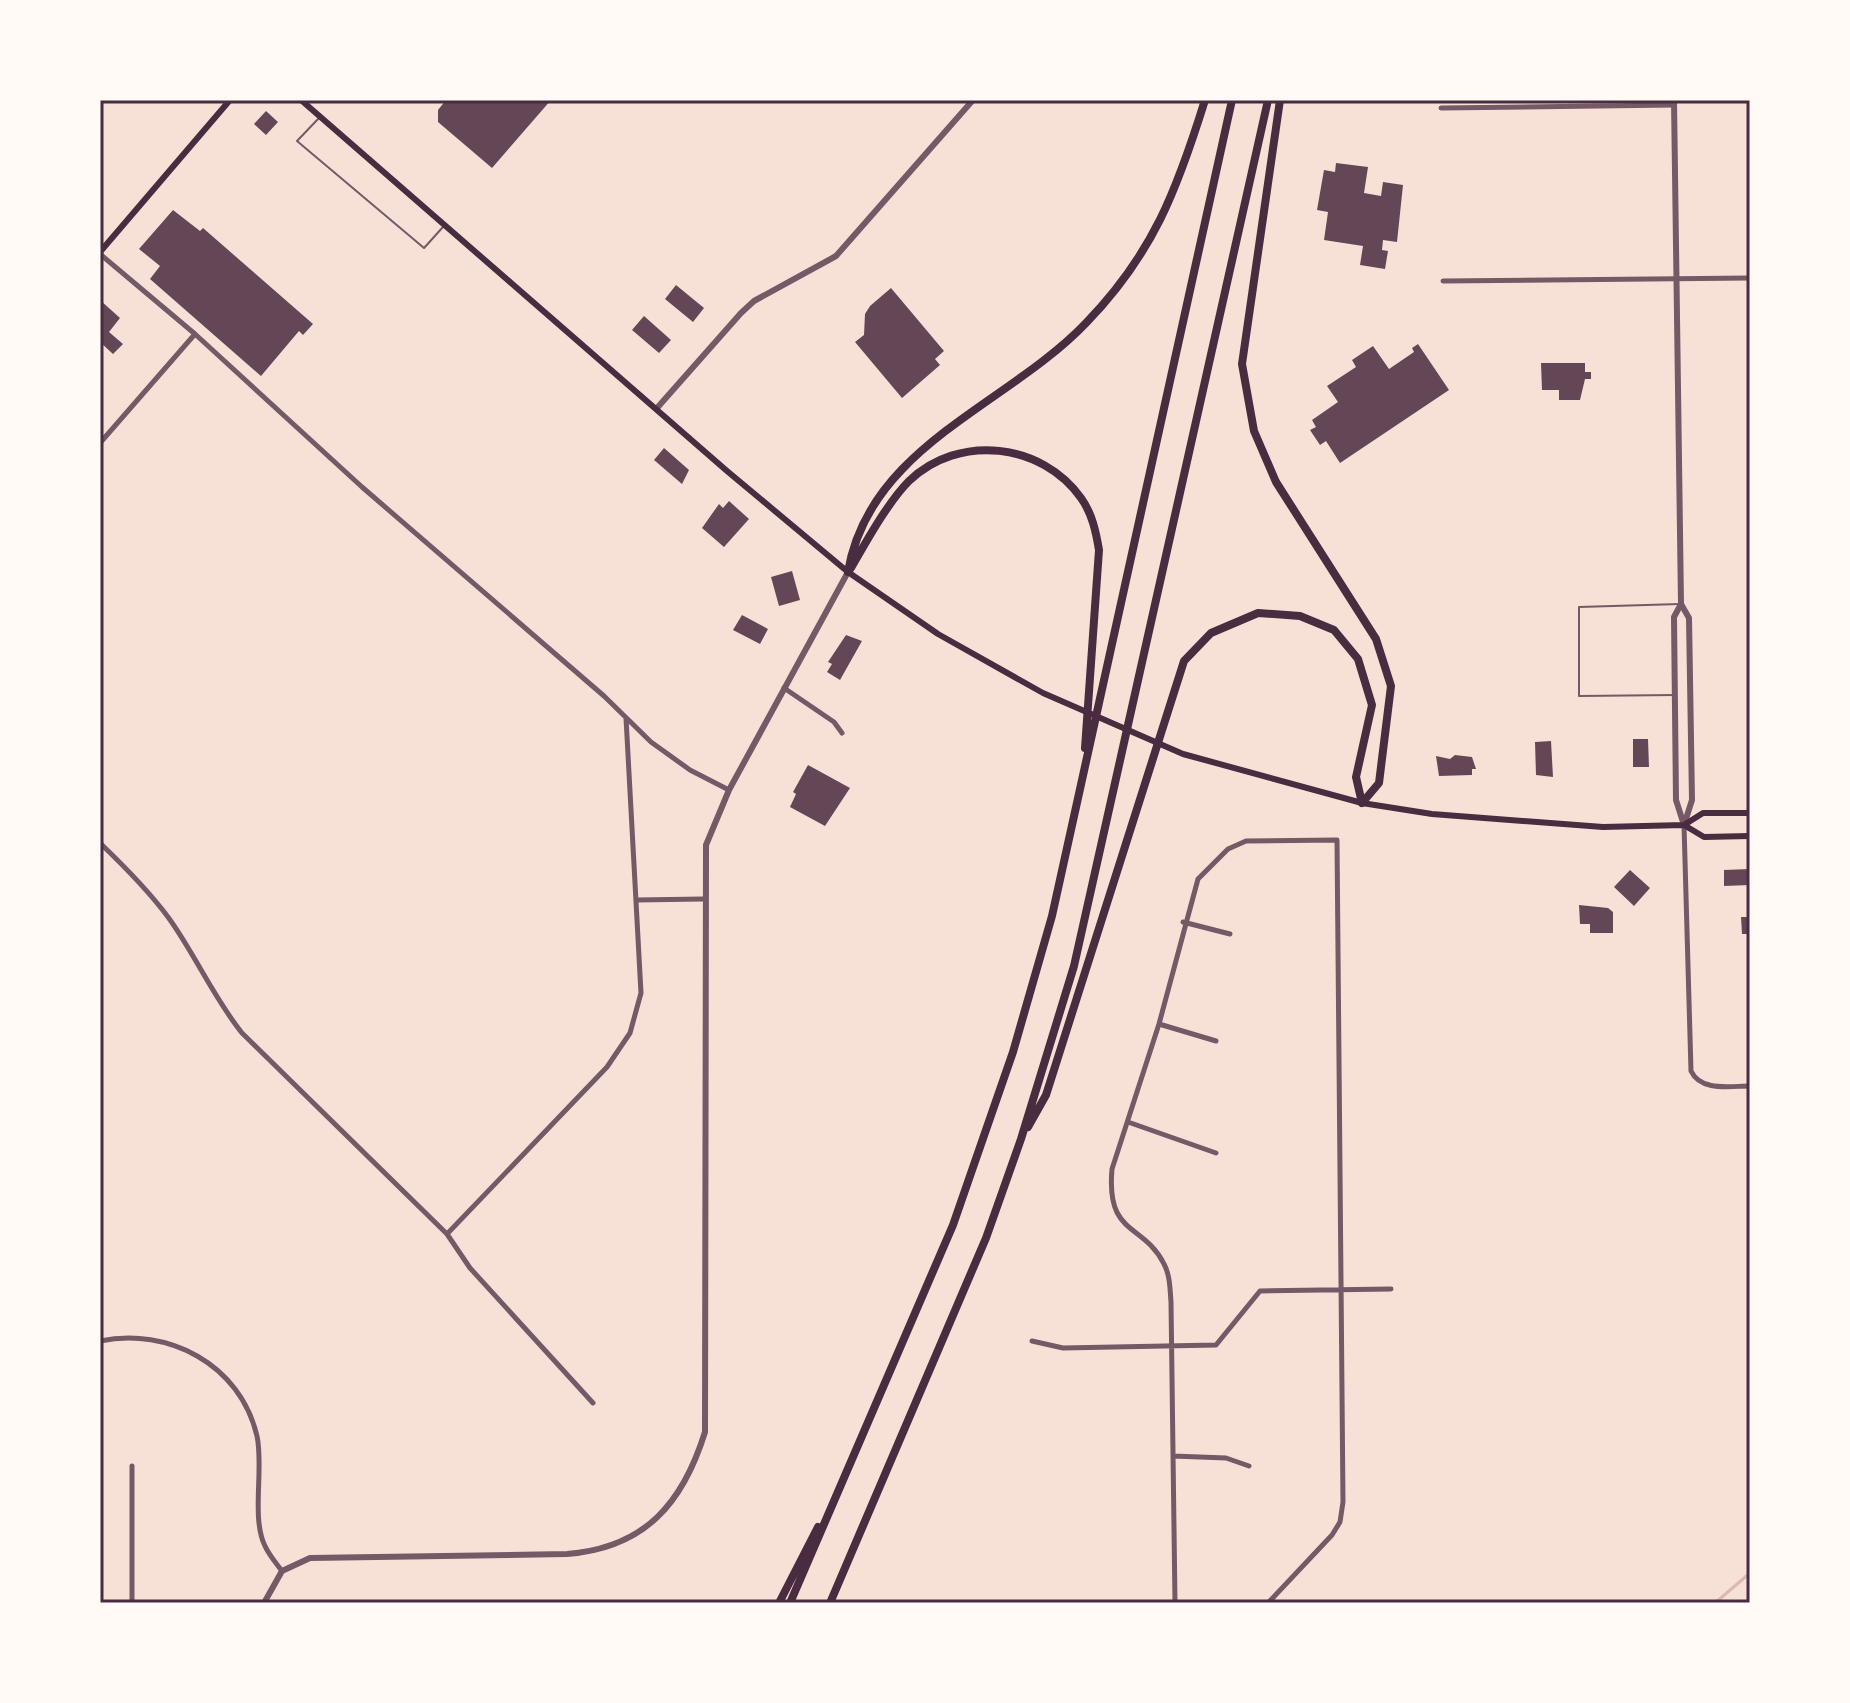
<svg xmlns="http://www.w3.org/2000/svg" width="1850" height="1703" viewBox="0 0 1850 1703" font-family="Poppins,sans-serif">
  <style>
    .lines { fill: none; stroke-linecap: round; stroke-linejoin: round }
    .stream { stroke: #dcb8b0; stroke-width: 3 }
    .building { fill: #644757 }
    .service { stroke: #755966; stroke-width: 2 }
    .minor { stroke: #755966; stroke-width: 5 }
    .tertiary { stroke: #755966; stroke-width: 6 }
    .secondary { stroke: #4a2c40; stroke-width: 6 }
    .motorway { stroke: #4a2c40; stroke-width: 8 }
    .neatline { fill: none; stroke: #4a2c40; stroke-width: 3 }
  </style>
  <rect width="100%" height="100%" fill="#f7e1d7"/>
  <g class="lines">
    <!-- stream -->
    <path class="stream" d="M1715,1603l35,-30"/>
  </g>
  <!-- building -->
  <path class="building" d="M446,100h105l-59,68 -54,-46v-12z
    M266,111l12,11 -12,13 -12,-11z
    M1336,163l32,4 -4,26 17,3 2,-14 20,3 -6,57 -14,-2 -1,10 6,1 -3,18 -25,-4 3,-19 -39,-6 4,-28 -11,-2 7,-40 11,2z
    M173,210l27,21 3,-3 110,96 -10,11 -4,-4 -38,45 -111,-97 10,-13 -21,-17z
    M676,285l28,23 -11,14 -28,-23z
    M891,288l53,63 -9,8 5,6 -38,33 -47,-56 9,-7 1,-21 5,-8z
    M100,300l20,18 -11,14 14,12 -10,10 -13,-12z
    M644,316l27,24 -12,13 -27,-23z
    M1418,344l31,46 -109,73 -14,-22 -6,4 -10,-15 6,-3 -4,-7 26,-18 -11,-16 29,-19 -4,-7 21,-14 16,23 25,-17 -2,-4z
    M1541,363h44v9h6v7h-6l-5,21h-21v-10h-17z
    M664,448l25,22 -7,14 -28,-24z
    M729,501l20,18 -25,28 -22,-19 17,-24 4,4z
    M792,571l8,29 -21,6 -8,-29z
    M742,615l26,14 -8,15 -27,-14z
    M846,635l16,6 -22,39 -13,-8 5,-8 -4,-2z
    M1633,739h15l1,28h-16z
    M1551,741l2,36 -17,-2 -1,-33z
    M1455,755l17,2 4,12h-4v6l-33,1 -3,-20 14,3z
    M808,765l42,23 -25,38 -35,-19 6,-13 -3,-2z
    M1750,869v16l-26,1v-16z
    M1630,870l20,18 -16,18 -20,-19z
    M1579,905l29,3 5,4v21h-23v-9h-10z
    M1741,917h9v17h-8z"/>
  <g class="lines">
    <!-- service -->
    <path class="service" d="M319,118l-22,23 127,107 19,-21
      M1675,695l-96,1v-89l101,-3"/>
    <!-- minor -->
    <path class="minor" d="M1441,108l233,-3
      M100,254l95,80 167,153 242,209 47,46 39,28 39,20
      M1443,281l307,-3
      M100,443l95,-109
      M784,688l50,34 8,11
      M1684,825l7,246c10,21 39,15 59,15
      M100,843c24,23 48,47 68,74 27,37 45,80 74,116l205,201 23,34 123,135
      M636,900l67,-1
      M1183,922l47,12
      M1159,1024l57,17
      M1128,1122l88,31
      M447,1234l160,-167 23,-34 11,-40 -15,-275
      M100,1341c68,-14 140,23 157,95 7,32 -6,82 8,110 4,9 11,17 17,25
      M1032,1341l31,7 153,-3 44,-54 131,-2
      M1173,1456l53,2 23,8
      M132,1466v137
      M1175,1603l-4,-301c-1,-13 -1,-27 -7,-38 -21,-42 -58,-27 -52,-95l47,-145 39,-145 30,-30 18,-8 91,-1 6,662 -3,20 -8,13 -64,68"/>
    <!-- tertiary -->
    <path class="tertiary" d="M1674,100l7,504 8,14 3,182 -8,25
      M657,408l84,-95 13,-12 82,-45 137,-156
      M1681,604l-7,13 2,183 8,25
      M264,1603l18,-32 28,-13 257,-4c78,-6 116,-51 138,-122l1,-587 23,-55 119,-218"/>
    <!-- secondary -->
    <path class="secondary" d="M301,100l426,371 121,101 90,62 105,59 140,61 179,49 70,11 171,13 81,-2 19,-12h47
      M100,252l130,-152
      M1684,825l20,12 46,-1"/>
    <!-- motorway -->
    <path class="motorway" d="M1280,100l-38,264 12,67 22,51 100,157 15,47 -12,97 -17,20
      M851,568c15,-26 37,-66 58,-87 50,-48 133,-38 172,17 11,15 15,34 18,52l-14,198
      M848,572c21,-126 160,-167 238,-249 67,-69 91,-133 119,-223
      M1028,1127l18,-32 138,-434 27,-28 47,-20 42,3 34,14 24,29 14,46 -16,72 6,26
      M779,1603l39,-76
      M790,1603l163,-378 60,-173 39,-136 180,-816
      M830,1603l156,-365 35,-99 53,-173 194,-866"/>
  </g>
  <!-- border -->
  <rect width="1850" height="1703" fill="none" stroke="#fffaf5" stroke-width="204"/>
  <rect x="102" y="102" width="1646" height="1499" class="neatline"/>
</svg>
